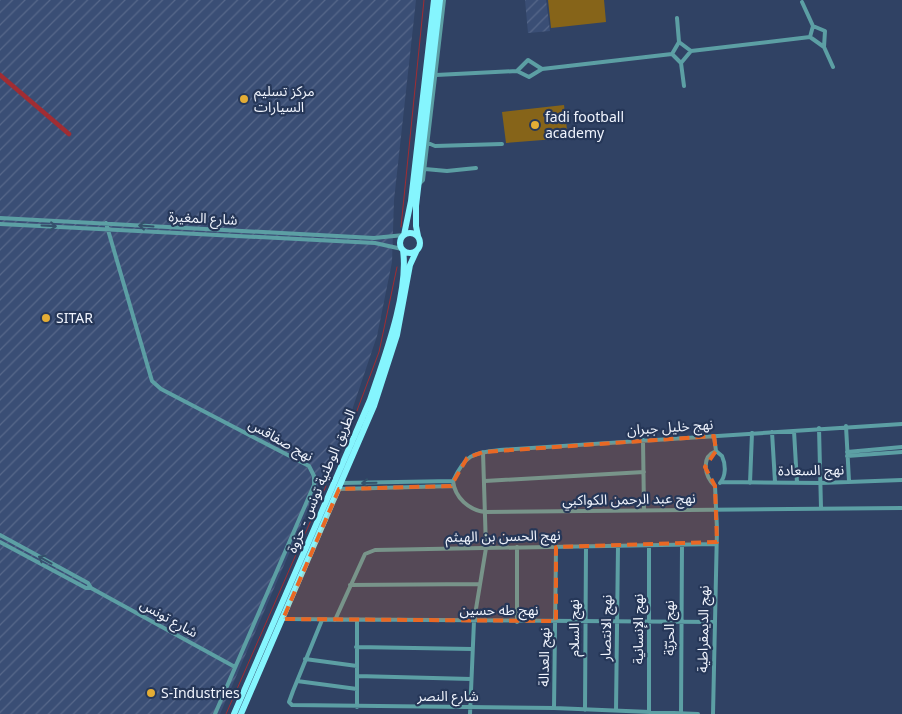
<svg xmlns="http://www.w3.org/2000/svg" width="902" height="714" viewBox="0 0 902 714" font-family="'Noto Sans','Noto Sans Arabic',sans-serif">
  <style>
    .industrial { fill: url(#industrial-furrows) }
    .pitch { fill: #866419 }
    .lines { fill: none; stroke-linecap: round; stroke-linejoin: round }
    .stream { stroke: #a12d33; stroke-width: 1 }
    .canal { stroke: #a12d33; stroke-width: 4.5 }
    .street { stroke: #5c9fa4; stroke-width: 4 }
    .primary { stroke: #85f5fe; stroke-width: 6 }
    .oneway { stroke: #34516b }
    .marked { fill: #e96824; fill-opacity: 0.2; stroke: #e96824; stroke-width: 4; stroke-dasharray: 10 6; stroke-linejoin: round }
    .poi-dot { fill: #e4ad35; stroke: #263758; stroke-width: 2 }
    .labels { text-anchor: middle; stroke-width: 4.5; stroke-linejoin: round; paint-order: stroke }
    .poi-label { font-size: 14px; fill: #f0f4fd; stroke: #263758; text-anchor: start }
    .street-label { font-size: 14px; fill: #f0f4fd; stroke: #263758 }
  </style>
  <defs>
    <pattern id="industrial-furrows" width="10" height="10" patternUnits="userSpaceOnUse" patternTransform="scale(1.25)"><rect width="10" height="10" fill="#3a4e75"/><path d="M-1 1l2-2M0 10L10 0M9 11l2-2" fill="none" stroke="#57688a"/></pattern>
  </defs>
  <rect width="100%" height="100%" fill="#304264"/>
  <!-- industrial -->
  <path class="industrial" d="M0,0h416l-22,200 -2,62 -15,74 -27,80 -11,22 6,3 -15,30 -12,15 -98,228h-220z
    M525,0h21l4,31 -22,2z"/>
  <!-- pitch -->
  <path class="pitch" d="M548,0h56l2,22 -55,6z
    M564,105l4,33 -62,5 -4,-31z"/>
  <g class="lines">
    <!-- stream -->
    <path class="stream" d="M401,227l23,-227
      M346,440l33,-88 18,-85
      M226,714l100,-228"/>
    <!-- canal -->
    <path class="canal" d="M0,75l69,59"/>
    <!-- street -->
    <path class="street" d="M802,2l11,24 -3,11
      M813,26l12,5 -1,16
      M679,42l12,9
      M672,54l7,-12 -2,-24
      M672,54l9,9 3,23
      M681,63l10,-12 119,-14 14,10 9,20
      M517,71l11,-11 14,9
      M436,75l81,-4 12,6 13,-8 130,-15
      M428,143l7,3 67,-2
      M425,169l22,2 29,-3
      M419,184l4,-4 21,-180
      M0,218l374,20 30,-3
      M106,223l46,158 9,8 148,77 5,10v9l-99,229
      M0,224l375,19 27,6
      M846,426l3,55
      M819,428l2,80
      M794,431l3,52
      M772,432l3,50
      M714,436l2,15
      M643,440l1,70
      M716,451l6,5c4,9 4,20 -2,27
      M847,452l55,-5
      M847,456l55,-4
      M453,481c2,17 16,29 32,31l417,-4
      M453,481c12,-26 19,-28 47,-31l402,-26
      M485,481l159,-9
      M721,482l100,1 81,-3
      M341,483l112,-2
      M750,483l2,-50
      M339,489l115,-3
      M0,535l88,48 3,5
      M0,542l86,46h5l144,79
      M517,547v75
      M350,585l130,-1
      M283,619l432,3
      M322,620l-29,71 -4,11 3,3 262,3 144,6
      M335,620l30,-66 10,-4 341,-6
      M356,647l116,2
      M305,659l52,7
      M357,676l114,3
      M297,681l60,8
      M357,707v-86
      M554,708l2,-161
      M585,710l1,-164
      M616,711l2,-165
      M649,712v-167
      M681,713l1,-169
      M470,714l4,-93 12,-73 -3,-96
      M713,714l4,-185 -2,-43c-10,-9 -15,-29 1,-35"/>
    <!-- primary -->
    <path class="primary" d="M400 243a10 10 0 1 1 20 0a10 10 0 1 1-20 0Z
      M404,235l7,-34 23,-201
      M418,236l-2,-10v-20l24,-206
      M234,714l136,-314c14,-42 39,-107 33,-150
      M241,714l133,-308 23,-71 13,-70 6,-13"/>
  </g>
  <!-- one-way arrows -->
  <defs><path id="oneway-shaft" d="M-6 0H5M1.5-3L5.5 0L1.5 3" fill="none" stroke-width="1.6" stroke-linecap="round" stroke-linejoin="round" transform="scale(1.25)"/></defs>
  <g class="oneway">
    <use href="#oneway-shaft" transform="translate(49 226) rotate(3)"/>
    <use href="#oneway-shaft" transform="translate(146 226) rotate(-176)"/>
    <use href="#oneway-shaft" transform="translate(369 483) rotate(179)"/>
    <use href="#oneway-shaft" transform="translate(45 560) rotate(-151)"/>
  </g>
  <!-- marked area -->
  <path class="marked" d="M714,436l2,15 -11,16 10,19 2,56 -161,5v74l-273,-2 56,-130 112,-3 16,-28 16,-6z"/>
  <!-- markers -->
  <g class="poi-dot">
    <circle cx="244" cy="99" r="5"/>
    <circle cx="535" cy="125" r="5"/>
    <circle cx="46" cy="318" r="5"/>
    <circle cx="151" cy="693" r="5"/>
  </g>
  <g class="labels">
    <!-- poi labels -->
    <g class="poi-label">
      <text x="254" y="96">مركز تسليم<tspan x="254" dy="16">السيارات</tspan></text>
      <text x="545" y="122">fadi football<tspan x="545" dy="16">academy</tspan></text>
      <text x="56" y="323">SITAR</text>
      <text x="161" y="698">S-Industries</text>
    </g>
    <!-- street labels -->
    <g class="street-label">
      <text transform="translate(203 218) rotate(3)" y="5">شارع المغيرة</text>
      <text transform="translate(670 427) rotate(-4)" y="5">نهج خليل جبران</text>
      <text transform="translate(281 440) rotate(29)" y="5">نهج صفاقس</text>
      <text transform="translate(811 470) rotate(-1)" y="5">نهج السعادة</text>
      <text transform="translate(321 481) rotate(-67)" y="5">الطريق الوطنية تونس - حزوة</text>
      <text transform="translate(629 499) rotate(-1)" y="5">نهج عبد الرحمن الكواكبي</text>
      <text transform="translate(503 536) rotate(-1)" y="5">نهج الحسن بن الهيثم</text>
      <text x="499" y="615">نهج طه حسين</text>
      <text transform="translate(169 618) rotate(29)" y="5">شارع تونس</text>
      <text transform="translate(574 628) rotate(-90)" y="5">نهج السلام</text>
      <text transform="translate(606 628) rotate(-89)" y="5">نهج الانتصار</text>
      <text transform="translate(669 628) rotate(-90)" y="5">نهج الحرّيّة</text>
      <text transform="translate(638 629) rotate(-90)" y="5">نهج الإنسانية</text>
      <text transform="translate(703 629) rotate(-89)" y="5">نهج الديمقراطية</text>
      <text transform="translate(544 657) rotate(-89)" y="5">نهج العدالة</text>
      <text x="448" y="701">شارع النصر</text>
    </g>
  </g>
</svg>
